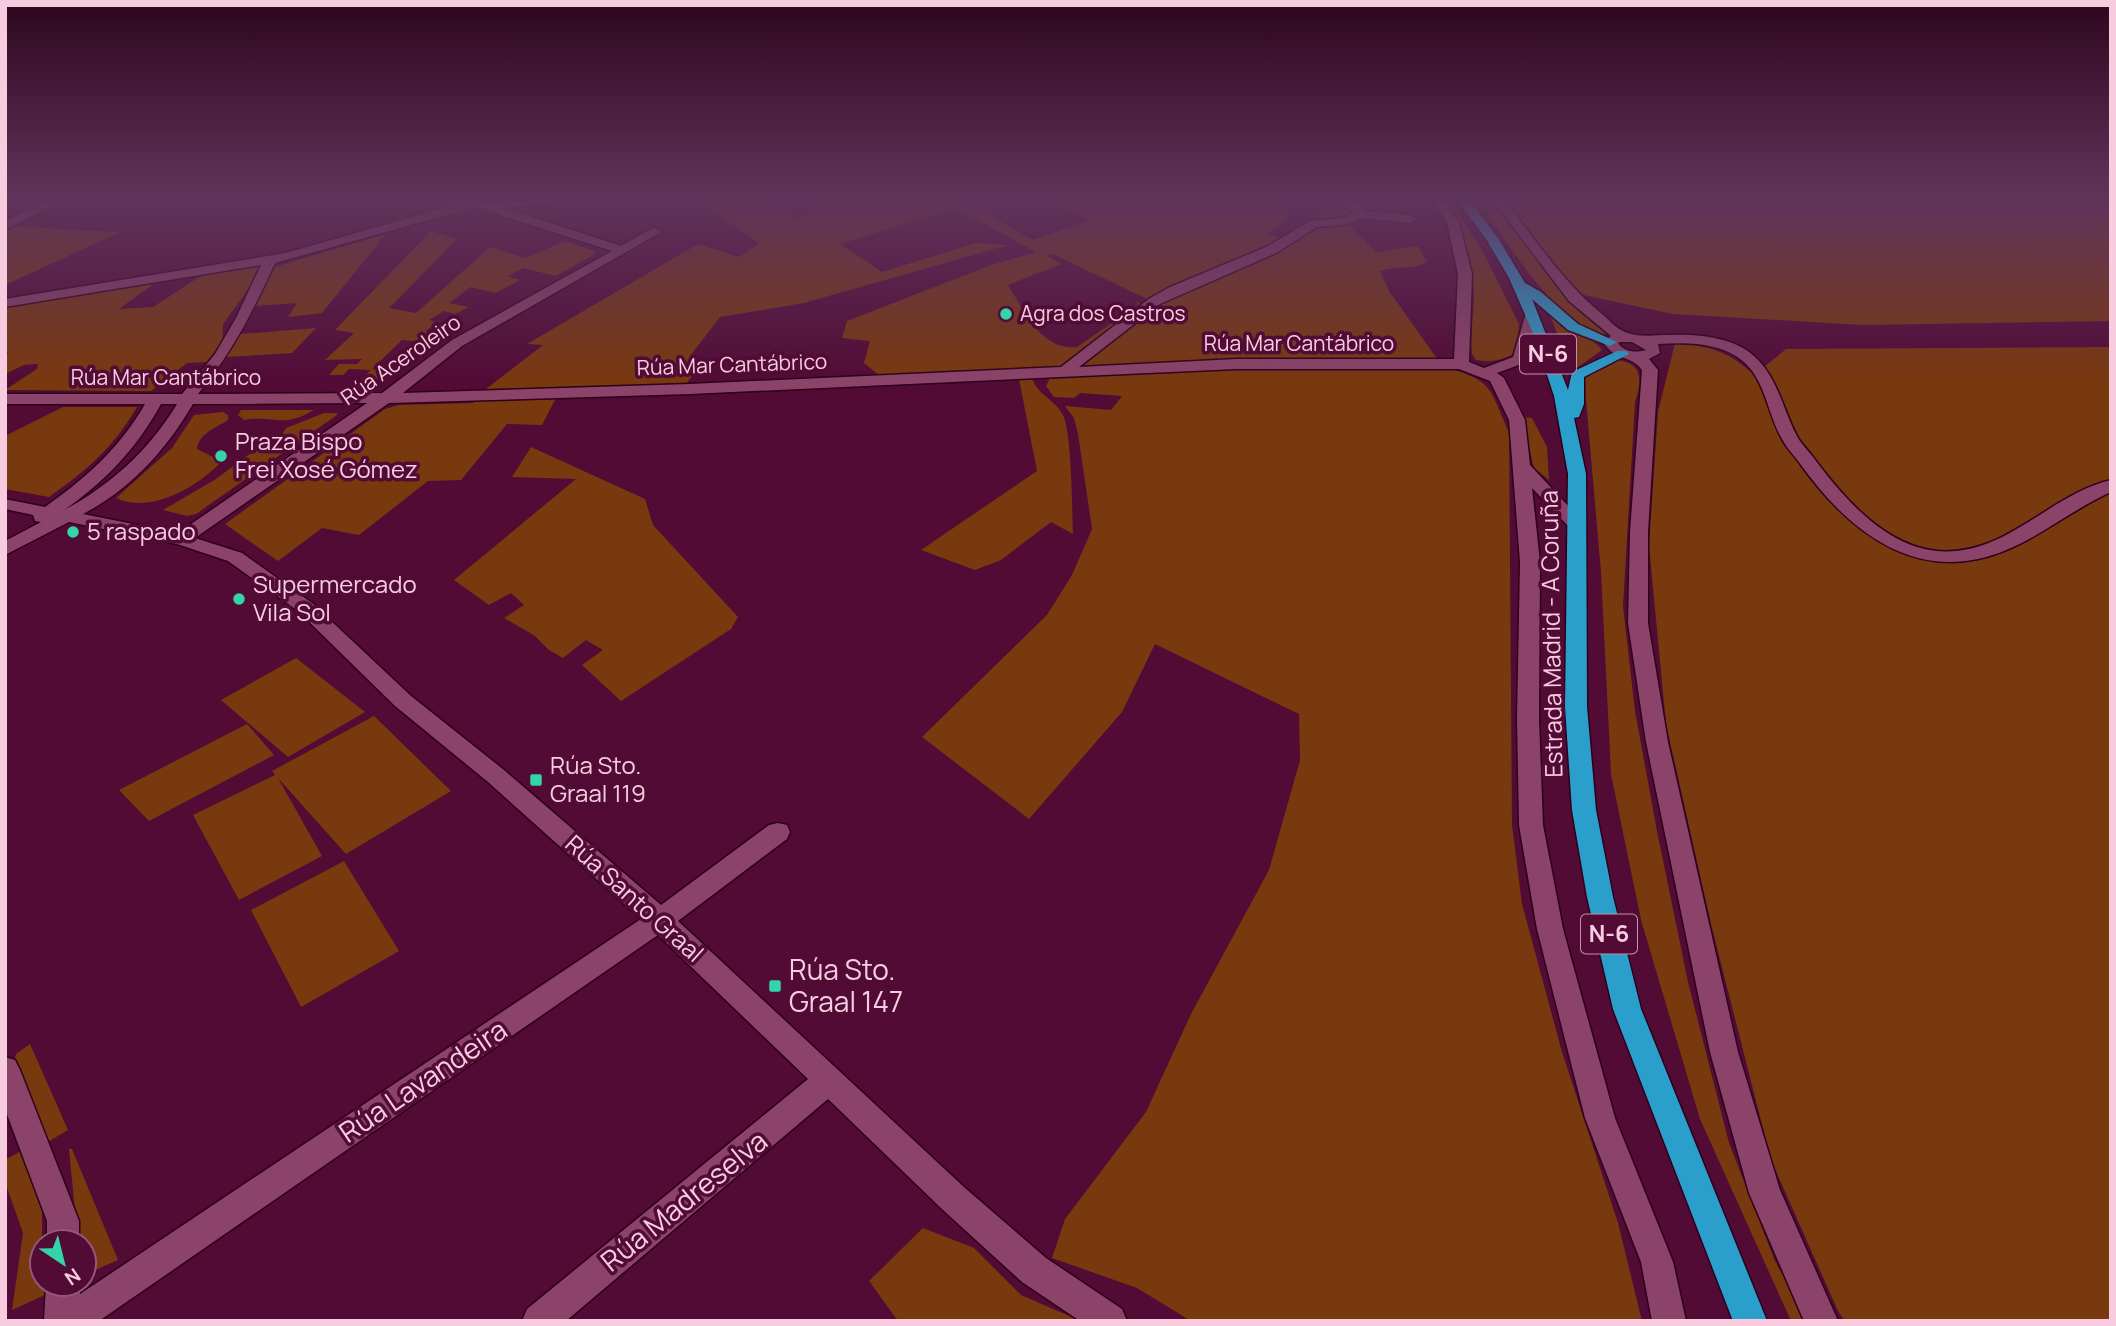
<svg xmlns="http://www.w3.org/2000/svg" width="2116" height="1326" viewBox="0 0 2116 1326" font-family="Manrope,sans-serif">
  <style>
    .green { fill: #79390e }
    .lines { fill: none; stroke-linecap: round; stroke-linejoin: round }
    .street-casing { stroke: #2e001b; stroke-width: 3 }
    .highway-casing { stroke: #2e001b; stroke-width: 3 }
    .street { fill: #8b4369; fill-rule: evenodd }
    .highway { fill: #2a9fcc; fill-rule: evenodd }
    .poi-dot { fill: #34d4a8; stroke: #510b35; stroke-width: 2.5 }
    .labels { text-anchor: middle; stroke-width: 7; stroke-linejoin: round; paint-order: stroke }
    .far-poi-label { font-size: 21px; fill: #f7ccdf; stroke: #510b35; text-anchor: start }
    .far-street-label { font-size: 21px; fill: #f7ccdf; stroke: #510b35 }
    .shield { fill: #510b35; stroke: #c592ac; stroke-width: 2 }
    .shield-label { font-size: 23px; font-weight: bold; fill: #f7ccdf }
    .poi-label { font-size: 24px; fill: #f7ccdf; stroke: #510b35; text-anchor: start }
    .street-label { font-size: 24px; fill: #f7ccdf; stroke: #510b35 }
    .near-poi-label { font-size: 28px; fill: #f7ccdf; stroke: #510b35; text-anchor: start }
    .near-street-label { font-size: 28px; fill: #f7ccdf; stroke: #510b35 }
  </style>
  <rect width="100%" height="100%" fill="#510b35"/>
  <!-- green -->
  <path class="green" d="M694,198h80l23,21 18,-12 -10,-9h133l6,4 16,-4 73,42 57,-20 -50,-22h301l13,16 -10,4 -24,2 -1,-16h-34l4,14 -21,15 15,6 -134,61 -96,-46 -7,1 15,9 -53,21c17,26 33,66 69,62l61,-42 -2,-4 8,5 -82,60 -12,2 -171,7 -15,-12 6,-22 -28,-3 5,-17 144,-56 45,-13 -80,-44 -116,36 42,28 94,-29 32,2 -204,58 -84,14 -30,39 9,11 -13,17 -200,5 57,-44 -16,-1 171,-100 41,13 20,-14z
    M1440,198h9l34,54 36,72 -2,28c-14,8 -25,11 -41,8l-4,-6c-2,-21 2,-40 2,-60 -2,-38 -12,-66 -34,-96z
    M1476,198h15l68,91 48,45c-49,-3 -103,-98 -131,-136z
    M1505,198h606v123l-248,4 -190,-11 -94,-20 -52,-63z
    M1347,223l29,29 42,-6 9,16c-13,8 -32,4 -47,9l9,20 49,69 -360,8 87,-66 57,-24 -4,-3 97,-48z
    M8,226l112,6 -115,53v-57z
    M431,231l26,8 -68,69 27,5 74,-66 35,11 40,-17 30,10v3l-39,22 -33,-8 -15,8 12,4 -25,13 -24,-6 -22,16 20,4 -14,7 -11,-3 -15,9 9,3 -13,8 9,2 -10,9 -22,-2 -30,29 23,4 -22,16 -24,1 22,-20 -22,-1 -6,6h-14l10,-11h18l5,-5 -37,1 29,-27 -19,-3z
    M386,234l-64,79 -34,4 9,-14 -43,3 17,-38z
    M257,265l4,3 -4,9 -34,47 -1,21 -14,17 -21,1 -36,28 -146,-1 32,-21 1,-5 -14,1 -19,9v-19l4,-3h-4v-46l154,-26 -40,29 34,-2 54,-35z
    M1555,314c14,14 35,21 47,36l-24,17 -7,2 -21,-54z
    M316,328l-24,25 -67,4 15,-23z
    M1675,343c36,4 52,7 79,32l32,-26 325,-2v974h-266l-7,-10 -67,-151 -60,-236 -45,-200 -17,-178 9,-134z
    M1615,360c29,2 27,21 20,42l-12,204 12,105 22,120 31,151 41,161 46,118 33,60h-17l-91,-202 -59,-199 -30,-146 -10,-202 -17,-195z
    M1241,367h204c49,14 44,21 64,65l3,393 10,79 40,148 56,171 24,98h-451l-54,-33 -85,-30 13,-39 81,-107 45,-98 78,-144 31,-110 -1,-46 -144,-70 -33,68 -93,107 -107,-82 125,-122 25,-40 20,-46 -14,-95 -4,-16 -9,-12 46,4 11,-14 -42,-3 -6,5 -20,-1 -8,-11 5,-10z
    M1032,378c6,18 23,21 31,37 9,20 9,94 10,119l-22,-12 -50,38 -26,10 -54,-20 116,-79 -18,-92z
    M556,398l-14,27 -35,-1 -46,56 -33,1 -69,54 -37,-7 -44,33 -53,-37 160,-115 14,-4 74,-2 5,-3z
    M63,407h74c-24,41 -50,63 -88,90l-44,-8v-53z
    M241,410h73c-33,19 -38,5 -70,10l-6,-5z
    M223,412l5,3v5c-12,8 -29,13 -31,29l22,11 1,3c-24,25 -70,51 -104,35l56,-50 22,-33z
    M324,413h13v2l-141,99 -9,2 -24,-6 53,-31 32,-24 30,-14 8,-13z
    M1522,417l10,1 15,29 2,33 -15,-12z
    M531,447l114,52 8,26 85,92 -7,12 -110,72 -39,-36 21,-15 -17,-10 -23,18 -14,-8 -14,-14 -31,-18 20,-13 -13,-12 -22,12 -35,-25 122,-101 -64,-2z
    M296,658l69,54 -77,45 -67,-57z
    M374,716l77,75 -105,63 -68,-76 44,78 -83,44 -46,-85 82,-40 -3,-4z
    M247,724l27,31 -125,66 -30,-31z
    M344,861l55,90 -98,56 -50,-97z
    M30,1044l38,86 -22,13 -33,-77 3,-12z
    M69,1149h3l46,111 -34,15v-33h-6z
    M23,1150l19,61v73h5v10l-35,16 11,-77 -18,-51v-22z
    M923,1228l51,20 47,47 60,26h-183l-29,-40z"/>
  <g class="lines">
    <!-- street casing -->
    <g class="street-casing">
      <path id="street" d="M5,198h12l-12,5z
        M52,198h14l-61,32v-9z
        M425,198h34l31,6 50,-6h35l-6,4 -65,6 117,38 30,-17 4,-1 6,4 -199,114 -59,47 287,-9 371,-17 89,-69 20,-11 96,-40 44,-26 33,-3 10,-5 -15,-15h12l15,13 45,4 6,4 -6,4 -47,-5 -18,7 -28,2 -41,26 -116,51 -81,63 157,-8h218l4,-85 -11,-52 -17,-24h12l17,24 13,52 -3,88 15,6 29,-11 12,-41 7,-4 7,4 -7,33 -8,14 -27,10 7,5 21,42 5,45 55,59 -3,4h-12l-38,-40 8,74 -1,157 4,106 20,104 52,189 58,144 13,59h-34l-11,-59 -56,-144 -48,-189 -18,-104 -2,-106 3,-157 -11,-142 -19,-39 -31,-12h-223l-546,25 -301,9 -194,135 47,15 70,50 99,93 93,74 157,135 108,-80 9,-2 9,2 3,7 -3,7 -109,82 287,267 81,70 76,51 5,12h-47l-58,-39 -79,-72 -115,-111 -262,222h-44l5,-12 281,-230 -150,-144 -559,386h-55l2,-37h34v10l561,-375 -153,-137 -93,-76 -97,-95 -70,-50 -51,-17 -108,-22 -64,33v-14l36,-19 -6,-1 -2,-6 -28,-6v-10l40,8 8,-6c38,-27 69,-57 92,-97h-140v-10h177l33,-40 21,-36 25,-53 -256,42v-8l281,-46 171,-49 -26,-2zM475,207l137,44 -160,89 -70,53 -184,1c35,-43 54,-81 77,-131zM367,403l-189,130 -95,-19c48,-25 83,-64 110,-110zM161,404h16c-28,46 -66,81 -113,106 41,-28 73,-62 97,-106z
        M1491,198h12c31,40 60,84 99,116 7,6 14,14 21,17 13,7 32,4 47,4 27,-1 64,2 85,22 23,21 28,53 42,79 4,8 11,14 16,21 29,39 71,89 124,94 69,6 111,-56 174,-71v12c-45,20 -84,57 -133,67 -77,16 -135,-36 -177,-94 -6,-9 -14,-16 -19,-26 -14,-24 -16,-56 -37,-76 -23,-21 -58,-21 -87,-19l2,9 -11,6 9,11 -10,162v91l20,119 70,310 42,138 58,131h-34l-55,-128 -39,-141 -64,-310 -18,-119 2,-91 12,-162c-12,-16 -26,-8 -39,-28l8,-6 -42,-35zM1620,342h12l14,8c-10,3 -22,2 -28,-7z
        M5,1057l10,3 5,10 59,151v21h-32v-21l-42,-112z"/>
    </g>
    <!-- highway casing -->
    <g class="highway-casing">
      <path id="highway" d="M1456,198h12l30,40 27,45 16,9 37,32 39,18 -7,4 -42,-16 -36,-31 36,91 4,-18 45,-21h10l2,3 -45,23v27l-5,13 -5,1 12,56 1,233 9,103 17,87 28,112 126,312h-34l-120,-312 -26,-112 -15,-87 -7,-103 3,-233 -14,-78 -20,-61 -25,-57 -23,-39z"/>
    </g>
    <!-- street -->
    <use href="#street" class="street"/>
    <!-- highway -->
    <use href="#highway" class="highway"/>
  </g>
  <!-- sky -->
  <linearGradient id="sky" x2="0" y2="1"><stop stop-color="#2d061d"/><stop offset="0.52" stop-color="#5f345c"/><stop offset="1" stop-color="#5f345c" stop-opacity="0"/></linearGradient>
  <rect width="2116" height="383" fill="url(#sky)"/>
  <!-- markers -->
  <g class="poi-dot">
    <circle cx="1006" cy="314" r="7"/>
    <circle cx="221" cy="456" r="7"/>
    <circle cx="73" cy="532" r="7"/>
    <circle cx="239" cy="599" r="7"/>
    <rect x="529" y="773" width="14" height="14" rx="3.5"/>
    <rect x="768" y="979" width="14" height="14" rx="3.5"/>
  </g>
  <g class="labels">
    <!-- far-poi labels -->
    <g class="far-poi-label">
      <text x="1020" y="321">Agra dos Castros</text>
    </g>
    <!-- far-street labels -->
    <g class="far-street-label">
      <text x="1299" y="351">Rúa Mar Cantábrico</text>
      <text transform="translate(401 360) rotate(-35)" y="7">Rúa Aceroleiro</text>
      <text transform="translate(732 365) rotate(-2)" y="7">Rúa Mar Cantábrico</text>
      <text x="166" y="385">Rúa Mar Cantábrico</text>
    </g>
    <!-- shield labels -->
    <g class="shield">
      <rect x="1520" y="334.5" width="56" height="39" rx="5"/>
      <rect x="1581" y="914.5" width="56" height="39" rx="5"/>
    </g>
    <g class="shield-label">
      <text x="1548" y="362">N-6</text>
      <text x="1609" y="942">N-6</text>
    </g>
    <!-- poi labels -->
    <g class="poi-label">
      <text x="235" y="450">Praza Bispo<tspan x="235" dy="28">Frei Xosé Gómez</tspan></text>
      <text x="87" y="540">5 raspado</text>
      <text x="253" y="593">Supermercado<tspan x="253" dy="28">Vila Sol</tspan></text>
      <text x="550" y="774">Rúa Sto.<tspan x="550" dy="28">Graal 119</tspan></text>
    </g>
    <!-- street labels -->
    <g class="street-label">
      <text transform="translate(1552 634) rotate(-91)" y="8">Estrada Madrid - A Coruña</text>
      <text transform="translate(634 899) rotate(42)" y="8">Rúa Santo Graal</text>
    </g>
    <!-- near-poi labels -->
    <g class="near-poi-label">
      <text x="789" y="980">Rúa Sto.<tspan x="789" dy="32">Graal 147</tspan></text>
    </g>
    <!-- near-street labels -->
    <g class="near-street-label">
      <text transform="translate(423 1081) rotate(-34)" y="10">Rúa Lavandeira</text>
      <text transform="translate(684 1201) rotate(-39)" y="10">Rúa Madreselva</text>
    </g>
  </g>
  <!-- border -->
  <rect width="2116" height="1326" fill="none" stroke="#f7ccdf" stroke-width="14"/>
  <!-- north arrow -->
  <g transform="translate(63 1263) rotate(145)"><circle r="33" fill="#510b35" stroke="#935879" stroke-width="2"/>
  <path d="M0-5L12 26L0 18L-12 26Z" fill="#34d4a8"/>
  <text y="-10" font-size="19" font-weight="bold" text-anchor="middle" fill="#f7ccdf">N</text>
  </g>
</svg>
